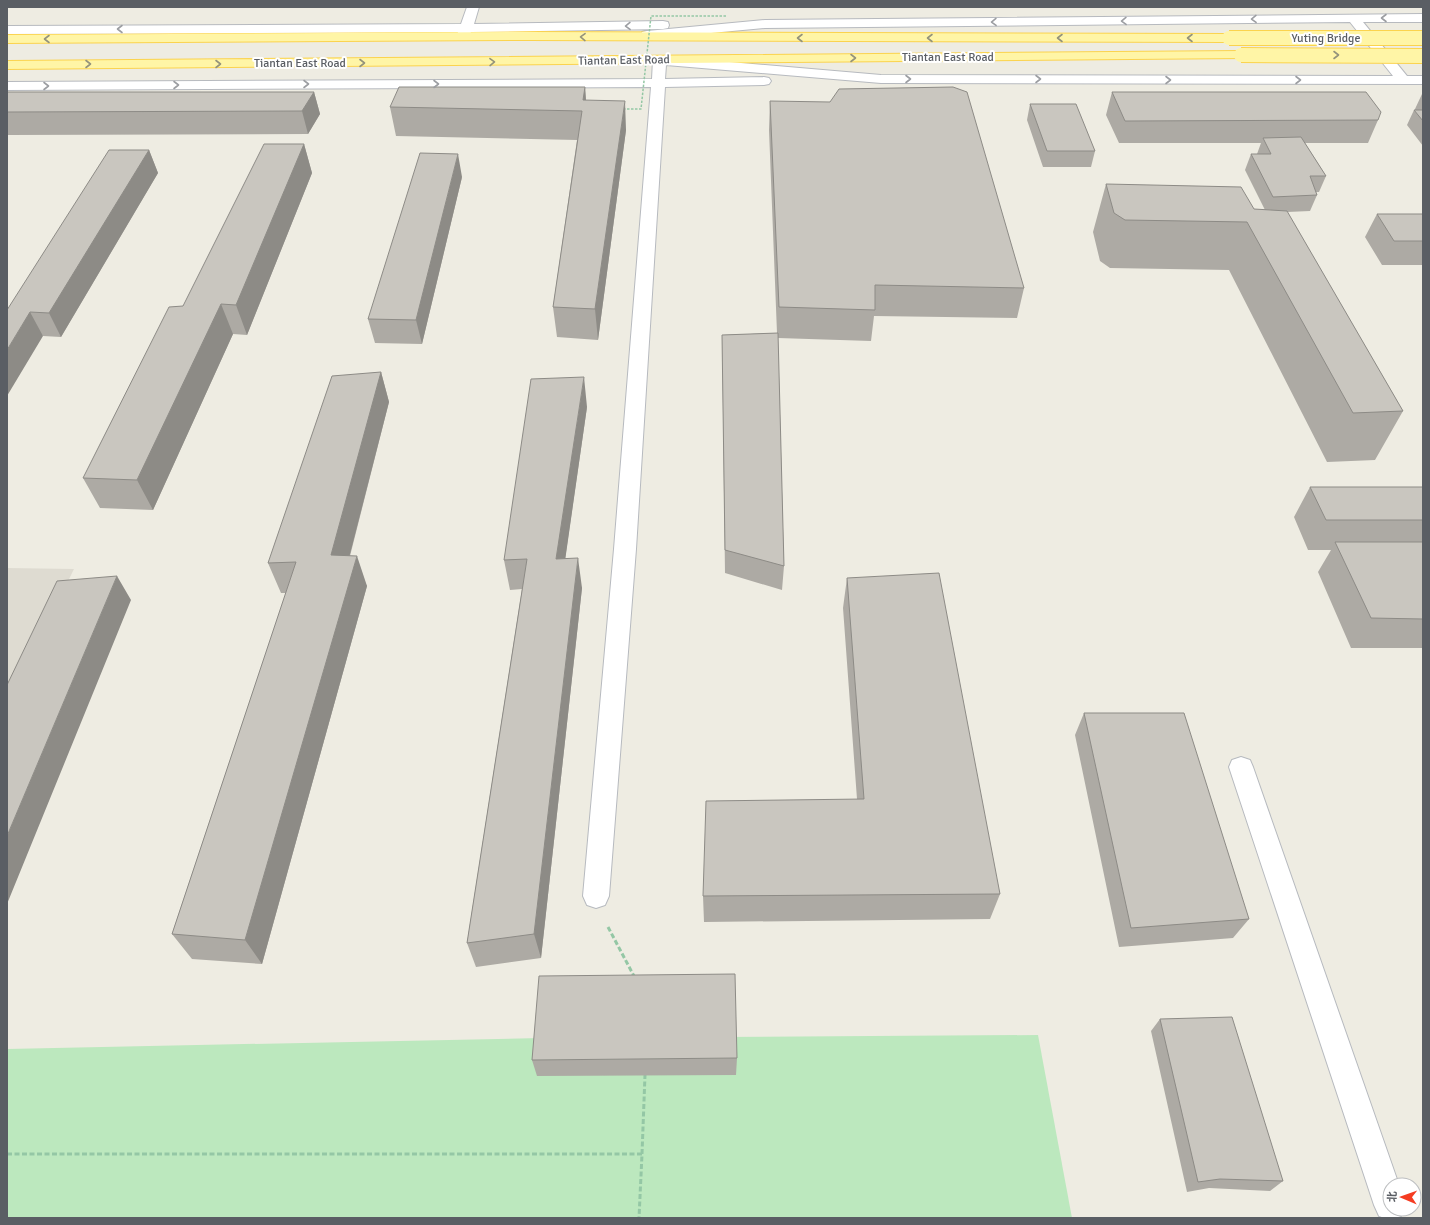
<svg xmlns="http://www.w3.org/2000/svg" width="1430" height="1225" viewBox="0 0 1430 1225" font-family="Signika,'Noto Sans SC',sans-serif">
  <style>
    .education { fill: #dedbd1 }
    .green { fill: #bce8be }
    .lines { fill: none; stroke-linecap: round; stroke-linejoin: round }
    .minor-casing { stroke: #b7babf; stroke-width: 2 }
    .major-casing { stroke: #fbd34e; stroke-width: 2 }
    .path { stroke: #94c7a5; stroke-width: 3; stroke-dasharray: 5 2.5; stroke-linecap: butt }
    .minor { fill: #fff; fill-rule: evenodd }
    .major { fill: #fff5a6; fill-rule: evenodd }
    .major-bridge-casing { stroke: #fbd34e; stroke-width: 16; stroke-linecap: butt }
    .path-bridge { stroke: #94c7a5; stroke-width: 1.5; stroke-dasharray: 2.5 1.5; stroke-linecap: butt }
    .major-bridge { stroke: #fff5a6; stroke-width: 14 }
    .wall { fill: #adaaa4 }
    .shaded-wall { fill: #8d8b86 }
    .building { fill: #c9c6bf; stroke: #8d8b86 }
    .oneway { stroke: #9c9ea2 }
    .oneway2 { stroke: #94937b }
    .labels { text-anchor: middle; stroke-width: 4; stroke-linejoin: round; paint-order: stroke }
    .far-street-label { font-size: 12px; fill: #5a5e64; stroke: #fff }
  </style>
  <rect width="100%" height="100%" fill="#eeece2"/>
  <!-- education -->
  <path class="education" d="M7,568l67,1 -67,136z"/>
  <!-- green -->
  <path class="green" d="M1038,1035l34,183h-1065v-169l534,-11z"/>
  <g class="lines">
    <!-- minor casing -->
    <g class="minor-casing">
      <path id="minor" d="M467,7h12l-5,17 189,-3 5,1 1,3 -1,3 -5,1 -192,3 -3,8h-10l-1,-3 1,-5 -451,2v-8l454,-2z
        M1423,14v8h-60l44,54h16v8l-542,-1 -215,-18 -1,14 99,-2 5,1 2,3 -2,3 -5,1 -99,2 -29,462 -27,347 -4,9 -9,3 -9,-3 -4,-9 31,-347 37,-462 -644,3v-8l645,-3 1,-19 2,-3 5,-1 221,19 512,1 -43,-54 -585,6 -118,11 -5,-1 -1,-3 1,-3 5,-1 118,-11z
        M1241,757l9,3 3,7 146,418h-9v24h14l-3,7c-7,3 -15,3 -22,0l-5,-11 -145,-438 3,-7z"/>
    </g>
    <!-- major casing -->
    <g class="major-casing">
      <path id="major" d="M527,32l702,2 5,1 1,3 -1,3 -5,1 -702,-2 -520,3v-8z
        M1241,51l5,1 2,3 -2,3 -1239,11v-8z"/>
    </g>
    <!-- path -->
    <path class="path" d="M608,927l27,51
      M7,1154h635l-3,64
      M642,1154l3,-79"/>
    <!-- minor -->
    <use href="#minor" class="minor"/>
    <!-- major -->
    <use href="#major" class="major"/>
    <!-- major-bridge casing -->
    <g class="major-bridge-casing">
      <path id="major-bridge" d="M1229,38h194
        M1241,55l182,1"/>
    </g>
    <!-- path-bridge -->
    <path class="path-bridge" d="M623,109h18l10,-93h75"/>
    <!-- major-bridge -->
    <use href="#major-bridge" class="major-bridge"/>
  </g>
  <!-- wall -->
  <path class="wall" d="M585,87l1,13 40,30 -28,210 -41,-3 -4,-30 24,-167 -181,-4 -6,-29z
    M7,92h307l6,22 -12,20 -301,1z
    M1112,92l266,28 -10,23h-63l21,33 -7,16h-3l1,3 -7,16 -23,1 116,199 -28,49 -48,2 -98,-192 -119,-2 -10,-7 -7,-29 13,-48 148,25 11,1 -20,-40 6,-16h6l4,-11h-142l-13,-28z
    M1422,94h1v52l-16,-21 7,-15h1v-1z
    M770,101l254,187 -7,30 -143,-2 -3,25 -93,-3 6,228 -2,24 -57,-17 -3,-238 55,-2 -8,-203z
    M1030,104l65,47 -4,16h-48l-16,-47z
    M304,144l8,29 -65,162 -14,-1 -80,176 -53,-2 -17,-30 100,-172z
    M149,150l9,23 -97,164 -18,-1 -36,-26z
    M462,177l-40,167 -47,-1 -7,-24z
    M1377,214h46v51h-41l-17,-28z
    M381,372l8,30 -39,154 17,30 -105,378 -70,-5 -20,-25 114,-341h-5l-13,-30z
    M587,407l-22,152 17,29 -41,370 -65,9 -9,-24 55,-354 -12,1 -6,-30z
    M1310,487h113v161h-72l-33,-76 13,-22h-23l-14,-33z
    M847,578l153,316 -10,25 -286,3 -1,-26 154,-97 -14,-191z
    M1084,713l165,206 -16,19 -114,9 -44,-212z
    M1160,1019l123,162 -13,10 -61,-3 -22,4 -36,-161z
    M737,1058l-1,17 -199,1 -5,-16z"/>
  <!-- shaded-wall -->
  <path class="shaded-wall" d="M585,87l2,29 -4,-16z
    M314,92l6,22 -12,20 -6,-23z
    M625,101l1,29 -28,210 -3,-31z
    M304,144l8,29 -65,162 -11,-30z
    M149,150l9,23 -97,164 -12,-24z
    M458,154l4,23 -40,167 -6,-24z
    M221,304l12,30 -80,176 -16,-30z
    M30,312l13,24 -36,60v-46z
    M381,372l8,30 -47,183 -11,-30z
    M584,377l3,30 -26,182 -5,-30z
    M357,556l10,30 -105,378 -17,-24z
    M578,558l4,30 -41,370 -7,-24z
    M117,576l14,24 -124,304v-68z"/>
  <!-- building -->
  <path class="building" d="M399,87h186l-2,13 42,1 -30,208 -42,-2 29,-196 -192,-4z
    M953,87l14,5 57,196 -149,-3v25l-96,-3 -9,-206 60,1 9,-13z
    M7,92h307l-12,19 -295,1z
    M1112,92h254l15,20 -3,8 -253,1z
    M1030,104h46l19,47h-48z
    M1414,110h9v11z
    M1301,137l25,39h-16l7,19 -44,2 -22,-43h20l-8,-16z
    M264,144h40l-68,161 -15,-1 -84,176 -54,-2 86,-171 14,-1z
    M109,150h40l-100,163 -19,-1 -23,38v-40z
    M420,153l38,1 -42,166 -48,-1z
    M1106,184l135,3 13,22 33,2 116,200 -50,2 -106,-191 -122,-2 -11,-7z
    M1377,214h46v27h-29z
    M778,333l6,233 -59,-16 -3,-215z
    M381,372l-50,183 26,1 -112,384 -73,-6 124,-372 -28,1 64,-187z
    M584,377l-28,182 22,-1 -44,376 -67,9 60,-384 -23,1 27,-181z
    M1310,487h113v33h-97z
    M1335,542h88v77l-52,-1z
    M939,573l61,321 -297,2 3,-95 158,-2 -17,-221z
    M117,576l-110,260v-151l50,-104z
    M1084,713h100l65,206 -118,9z
    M735,974l2,84 -205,2 7,-84z
    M1232,1017l51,164 -63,-2 -22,3 -38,-163z"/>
  <!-- one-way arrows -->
  <defs><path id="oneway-chevron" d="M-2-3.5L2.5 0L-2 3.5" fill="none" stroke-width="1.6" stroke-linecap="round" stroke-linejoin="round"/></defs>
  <g class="oneway">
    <use href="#oneway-chevron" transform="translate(1384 18) rotate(180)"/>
    <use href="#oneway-chevron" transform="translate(1254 19) rotate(179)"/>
    <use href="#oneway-chevron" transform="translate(1124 21) rotate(179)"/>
    <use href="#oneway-chevron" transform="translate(994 22) rotate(179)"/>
    <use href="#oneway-chevron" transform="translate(628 26) rotate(179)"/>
    <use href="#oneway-chevron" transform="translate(120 29) rotate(180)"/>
    <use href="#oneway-chevron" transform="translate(908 79)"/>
    <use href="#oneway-chevron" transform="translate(1038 79)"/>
    <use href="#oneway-chevron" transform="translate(1168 80)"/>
    <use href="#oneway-chevron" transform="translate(1298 80)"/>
    <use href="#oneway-chevron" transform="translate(306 84)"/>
    <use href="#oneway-chevron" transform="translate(436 84)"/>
    <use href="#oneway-chevron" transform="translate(176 85)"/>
    <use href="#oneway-chevron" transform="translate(46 86)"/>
  </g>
  <g class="oneway2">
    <use href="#oneway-chevron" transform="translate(583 37) rotate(-179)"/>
    <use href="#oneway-chevron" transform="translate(800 38) rotate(-180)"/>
    <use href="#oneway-chevron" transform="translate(930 38) rotate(-180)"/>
    <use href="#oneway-chevron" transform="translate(1060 38) rotate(-180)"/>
    <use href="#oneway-chevron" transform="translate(1190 38) rotate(-180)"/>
    <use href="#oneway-chevron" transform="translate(47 39) rotate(180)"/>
    <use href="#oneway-chevron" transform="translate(1336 55)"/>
    <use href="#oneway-chevron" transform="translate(853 58)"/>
    <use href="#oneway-chevron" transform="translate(492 62) rotate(-1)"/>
    <use href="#oneway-chevron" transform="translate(362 63)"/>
    <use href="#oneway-chevron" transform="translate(88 64)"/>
    <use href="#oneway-chevron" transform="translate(218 64)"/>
  </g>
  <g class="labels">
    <!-- far-street labels -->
    <g class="far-street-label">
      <text x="1326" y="42">Yuting Bridge</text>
      <text x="948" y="61">Tiantan East Road</text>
      <text transform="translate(624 60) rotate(-1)" y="4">Tiantan East Road</text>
      <text x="300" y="67">Tiantan East Road</text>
    </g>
  </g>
  <!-- border -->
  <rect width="1430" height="1225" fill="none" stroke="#5a5e64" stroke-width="16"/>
  <!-- north arrow -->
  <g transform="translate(1402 1197) rotate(272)"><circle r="19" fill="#ffffff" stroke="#bdbfc1"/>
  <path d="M0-3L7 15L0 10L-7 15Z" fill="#f53c21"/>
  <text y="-6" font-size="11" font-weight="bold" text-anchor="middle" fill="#5a5e64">北</text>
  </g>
</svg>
